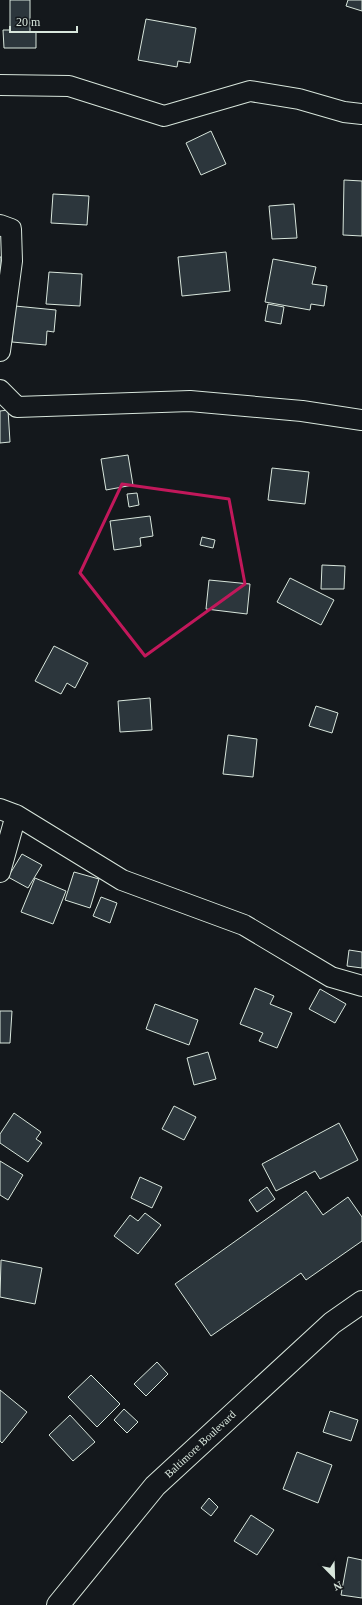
<svg xmlns="http://www.w3.org/2000/svg" width="362" height="1605" viewBox="0 0 362 1605" font-family="Georgia,serif">
  <style>
    .building { fill: #2c363c; stroke: #d8e6dc }
    .lines { fill: none; stroke-linecap: round; stroke-linejoin: round }
    .minor-casing { stroke: #d8e6dc; stroke-width: 22 }
    .trunk-casing { stroke: #d8e6dc; stroke-width: 24 }
    .minor { stroke: #14181c; stroke-width: 20 }
    .trunk { stroke: #14181c; stroke-width: 22 }
    .marked { fill: none; stroke: #c2185b; stroke-width: 3; stroke-linejoin: round }
    .labels { text-anchor: middle; stroke-width: 3; stroke-linejoin: round; paint-order: stroke }
    .street-label { font-size: 11px; fill: #d8e6dc; stroke: #14181c }
  </style>
  <rect width="100%" height="100%" fill="#14181c"/>
  <!-- building -->
  <path class="building" d="M10,0h20v32h6v16h-32l-1,-18h7z
    M348,0h14v11l-16,-5z
    M146,19l50,9 -6,35 -12,-2 -1,6 -39,-7z
    M211,131l15,33 -25,11 -15,-32z
    M344,180l18,1v55l-19,-1z
    M53,194l36,2 -2,29 -36,-2z
    M294,204l3,34 -25,1 -3,-33z
    M226,252l4,39 -48,5 -4,-39z
    M0,257h2v30l-2,1z
    M273,259l43,8 -4,17 15,2 -3,20 -13,-2 -1,6 -45,-8z
    M49,272l33,2 -2,32 -34,-2z
    M268,304l16,3 -3,17 -16,-3z
    M15,306l41,4 -2,22 -7,-1 -1,14 -34,-3z
    M8,410l2,32 -10,1v-32z
    M128,455l5,30 -27,5 -5,-31z
    M272,468l37,4 -4,32 -37,-4z
    M137,493l2,12 -10,2 -2,-13z
    M150,516l3,20 -13,2 1,8 -27,4 -4,-29z
    M202,537l13,3 -2,8 -13,-3z
    M322,565l23,1 -1,23h-23z
    M290,578l44,22 -13,25 -44,-23z
    M209,580l41,4 -3,30 -41,-5z
    M54,646l34,17 -13,25 -8,-5 -6,11 -26,-13z
    M150,698l2,32 -32,2 -2,-31z
    M316,706l22,7 -6,20 -23,-7z
    M228,735l29,4 -4,38 -30,-3z
    M22,854l20,11 -14,23 -20,-11z
    M74,872l25,7 -9,29 -25,-8z
    M35,878l31,13 -13,33 -32,-12z
    M101,897l16,6 -7,20 -17,-7z
    M349,950l13,2v16l-15,-2z
    M255,988l19,8 -4,8 22,9 -15,35 -18,-7 4,-8 -23,-9z
    M320,989l26,15 -11,19 -26,-14z
    M155,1004l43,16 -9,25 -43,-16z
    M0,1011h12l-2,32h-10z
    M208,1052l8,27 -22,6 -7,-27z
    M174,1106l22,11 -12,23 -22,-11z
    M14,1113l27,19 -5,7 6,4 -14,19 -28,-19v-9z
    M339,1123l19,37 -38,19 -5,-8 -39,20 -14,-27z
    M0,1161l23,14 -15,25 -8,-5z
    M140,1177l22,10 -10,21 -21,-10z
    M267,1187l8,12 -18,13 -8,-12z
    M306,1191l17,24 25,-18 14,20v24l-56,39 -5,-7 -90,63 -36,-52z
    M145,1213l16,12 -23,29 -24,-18 16,-21 8,6z
    M1,1260l41,8 -7,36 -35,-7z
    M157,1362l11,12 -22,22 -12,-12z
    M91,1375l29,29 -23,23 -29,-30z
    M0,1390l27,22 -25,31 -2,-2z
    M124,1409l14,13 -11,11 -13,-13z
    M330,1411l28,9 -7,21 -28,-9z
    M70,1415l25,27 -22,19 -24,-26z
    M297,1452l35,13 -14,38 -35,-14z
    M209,1498l9,9 -7,9 -10,-8z
    M251,1515l23,15 -17,25 -23,-14z
    M348,1557l14,3v38l-21,-3z"/>
  <g class="lines">
    <!-- minor casing -->
    <g class="minor-casing">
      <path id="minor" d="M0,85l69,1 95,30 86,-25 49,8 45,13 18,2
        M0,225l11,4 1,32 -12,90
        M0,390l17,17 173,-6 112,10 60,9
        M0,809l16,6 106,65 122,45 87,52 31,9
        M0,872l16,-57"/>
    </g>
    <!-- trunk casing -->
    <g class="trunk-casing">
      <path id="trunk" d="M58,1605l97,-119 177,-163 30,-21"/>
    </g>
    <!-- minor -->
    <use href="#minor" class="minor"/>
    <!-- trunk -->
    <use href="#trunk" class="trunk"/>
  </g>
  <!-- marked area -->
  <path class="marked" d="M122,484l107,15 16,85 -100,72 -65,-83z"/>
  <g class="labels">
    <!-- street labels -->
    <g class="street-label">
      <text transform="translate(200 1444) rotate(-43)" y="4">Baltimore Boulevard</text>
    </g>
  </g>
  <!-- north arrow -->
  <g transform="translate(334 1577) rotate(157)" stroke="#14181c" stroke-width="3" paint-order="stroke">
  <path d="M0-3L7 15L0 10L-7 15Z" fill="#d8e6dc"/>
  <text y="-6" font-size="11" font-weight="bold" text-anchor="middle" fill="#d8e6dc">N</text>
  </g>
  <!-- scale -->
  <path d="M10 26v6h67v-6" fill="none" stroke="#d8e6dc" stroke-width="2"/>
  <text x="16" y="26" font-size="12" fill="#d8e6dc" stroke="#14181c" stroke-width="3" paint-order="stroke">20 m</text>
</svg>
